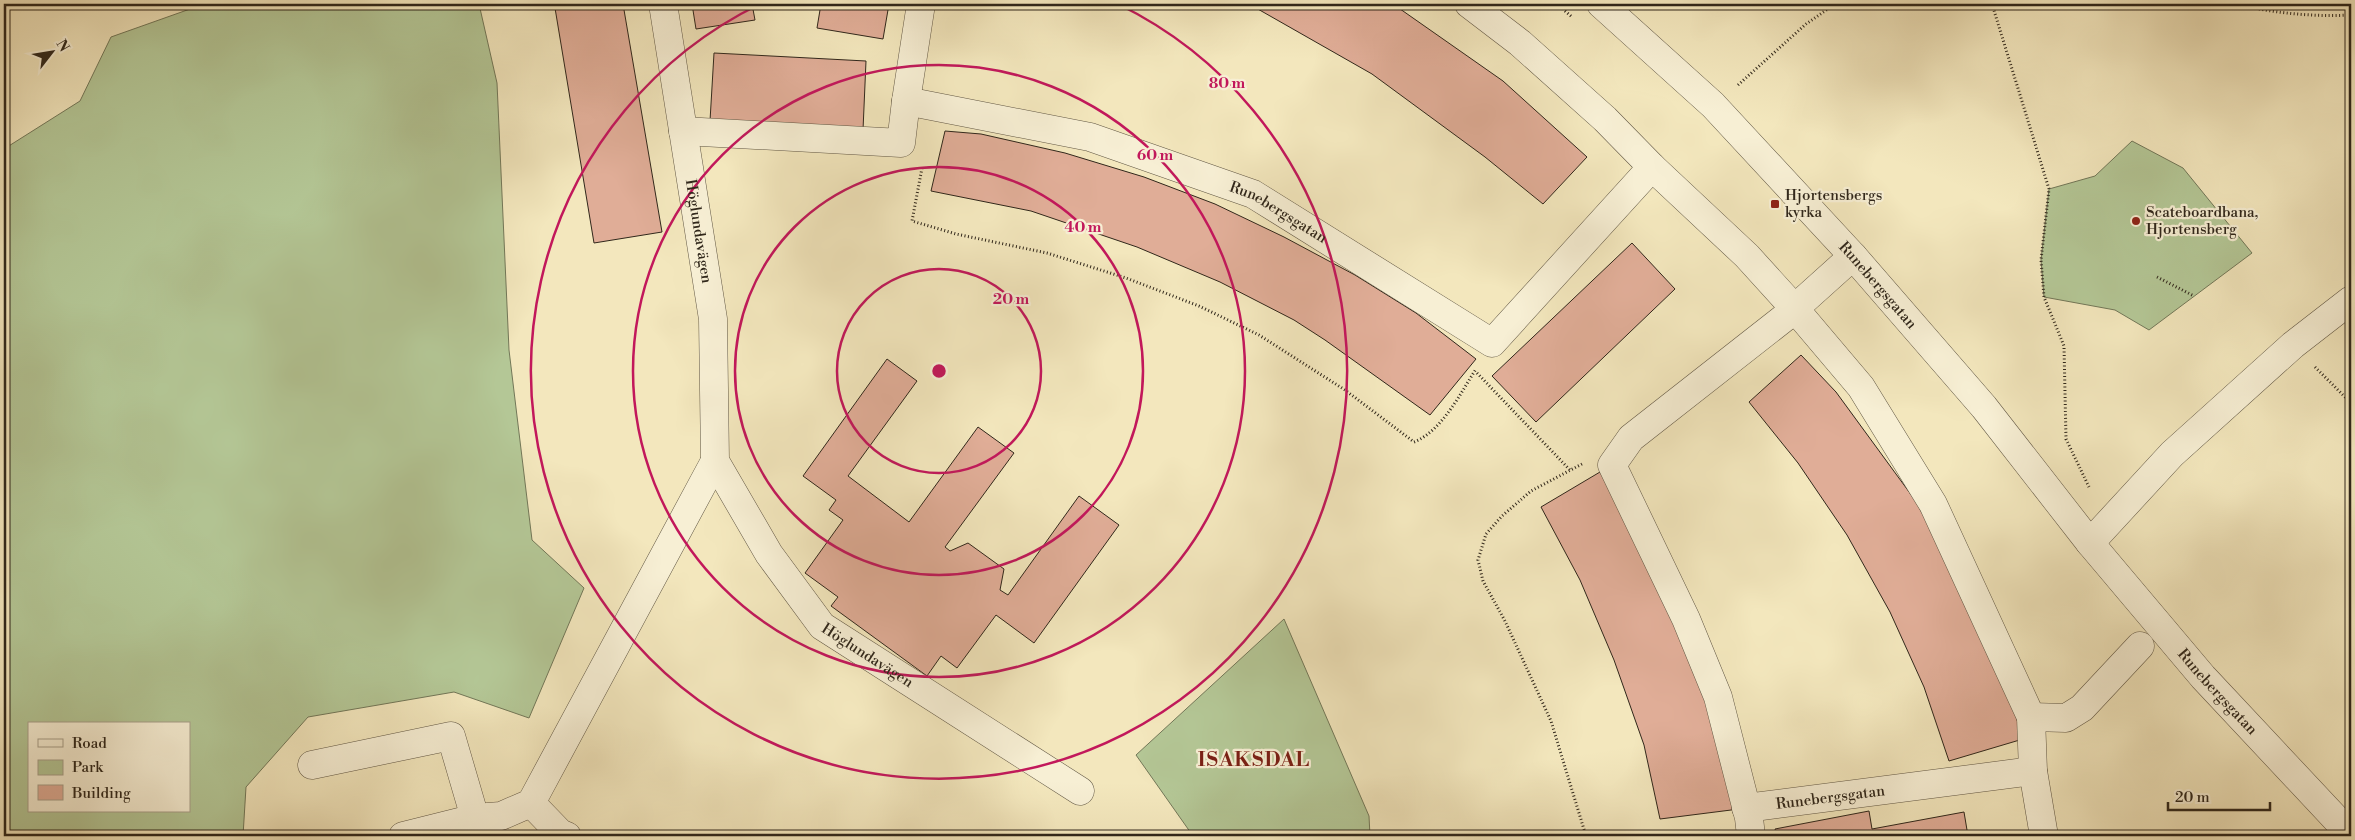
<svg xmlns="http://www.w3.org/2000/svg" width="2355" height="840" viewBox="0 0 2355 840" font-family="'Libre Bodoni',serif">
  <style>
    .green { fill: #b4c796; stroke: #727758; fill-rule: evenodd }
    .building { fill: #e0ad97; stroke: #30271b }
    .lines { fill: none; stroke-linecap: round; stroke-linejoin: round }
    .minor-casing { stroke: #615744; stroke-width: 29 }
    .path { stroke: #30271b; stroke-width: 3; stroke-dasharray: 1 2.5; stroke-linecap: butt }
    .minor { stroke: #f7efd4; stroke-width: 28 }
    .ring { fill: none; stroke: #c2185b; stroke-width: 2.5 }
    .poi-dot { fill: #8f2418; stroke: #f7efd4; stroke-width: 2 }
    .labels { text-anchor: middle; stroke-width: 4.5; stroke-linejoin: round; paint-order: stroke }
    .poi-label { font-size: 15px; fill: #30271b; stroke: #f7efd4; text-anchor: start }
    .street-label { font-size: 15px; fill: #30271b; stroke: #f7efd4 }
    .district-label { font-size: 20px; font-weight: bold; letter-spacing: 1px; fill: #7a1f14; stroke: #f7efd4 }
    .centre { fill: #c2185b; stroke: #f7efd4; stroke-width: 2.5 }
    .ring-label { font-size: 15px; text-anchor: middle; font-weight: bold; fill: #c2185b; stroke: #f7efd4; stroke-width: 4.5; stroke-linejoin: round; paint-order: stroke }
  </style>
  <rect width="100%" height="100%" fill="#f3e7bd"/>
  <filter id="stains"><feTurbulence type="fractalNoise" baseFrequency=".004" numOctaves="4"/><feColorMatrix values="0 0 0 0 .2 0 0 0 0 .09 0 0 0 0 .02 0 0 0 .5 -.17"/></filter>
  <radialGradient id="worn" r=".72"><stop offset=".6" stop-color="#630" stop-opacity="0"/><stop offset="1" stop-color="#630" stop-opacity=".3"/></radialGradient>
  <!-- green -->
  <path class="green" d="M195,4h284l18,79 12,267 23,190 52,48 -55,130 -75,-26 -146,25 -62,70 -3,49h-239v-687l76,-48 31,-64 79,-28zM29,724h160v87h-160z
    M2132,141l51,27 69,85 -103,77 -34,-20 -71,-13 -3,-37 8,-71 46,-13z
    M1284,619l85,197 1,20h-177l-57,-81z"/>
  <!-- building -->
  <path class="building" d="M578,4h45l39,228 -68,11 -39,-235z
    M692,4h60l3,16 -59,9z
    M821,4h68l-6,35 -66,-11z
    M1249,4h144l110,77 84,76 -44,47 -58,-47 -113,-83z
    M714,53l152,8 -3,69 -153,-9z
    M945,131l36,3 84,19 79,24 71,27 69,33 71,38 61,38 60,46 -46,56 -105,-75 -31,-20 -74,-38 -83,-35 -106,-36 -100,-20z
    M1632,243l43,46 -139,133 -44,-46z
    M1801,355l35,37 79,108 41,74 54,123 13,42 -74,22 -25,-74 -34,-75 -43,-77 -49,-72 -49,-61z
    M887,359l30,22 -69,95 61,46 69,-95 36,26 -69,94 5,4 18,-8 36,26 -4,21 8,5 71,-99 40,29 -85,118 -38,-28 -39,53 -16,-12 -14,20 -96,-70 7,-9 -33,-24 38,-53 -14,-10 7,-10 -33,-24z
    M1600,472l26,45 82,176 31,116 -79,10 -16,-74 -30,-85 -34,-80 -39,-73z
    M1869,811l3,18 92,-17 4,24h-191l-2,-7z"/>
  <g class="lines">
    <!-- minor casing -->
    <g class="minor-casing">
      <g id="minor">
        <path id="s1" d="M663,4l50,315 2,142 54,93 53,72 258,165"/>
        <path id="s2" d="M921,4l-15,97 184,36 163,57 239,149 160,-176"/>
        <path d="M1469,4l51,39 85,76 47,48 95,89 48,53 66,78 72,117 98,213 2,54 11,65"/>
        <path id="s3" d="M1601,4l112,101 140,151 131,151 106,136 113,134 148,158"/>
        <path d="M683,131l218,12 5,-42"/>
        <path d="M2090,543l82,-89 121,-109 58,-45"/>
        <path d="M2031,717l35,1 16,-10 58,-62"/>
        <path d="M312,765l139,-29 24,82"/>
        <path d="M531,803l29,30 7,3"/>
        <path id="s4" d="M1746,808l287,-37"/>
        <path d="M403,836l72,-18 26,-2 30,-13 184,-342"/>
        <path d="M1751,836l-2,-18 -31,-121 -32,-78 -74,-154 19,-27 153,-120 69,-62"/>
      </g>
    </g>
    <!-- path -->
    <path class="path" d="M1557,4l15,13
      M1992,4l57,185 -8,71 3,37 20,49 2,93 23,48
      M2235,4c38,9 77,13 116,11
      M1738,85l68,-61 29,-20
      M922,168l-10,53 44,13 91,19 79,25 73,28 60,29 86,55 69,52c28,-11 46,-48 62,-73
      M2157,277l37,19
      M2315,367l36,36
      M1477,373l93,97
      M1582,464l-51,27 -29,25 -16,18 -8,26 5,21 22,40 46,100 35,115"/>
    <!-- minor -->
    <use href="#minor" class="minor"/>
  </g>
  <!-- distance rings -->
  <g class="ring">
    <circle cx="939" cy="371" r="102"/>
    <circle cx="939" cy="371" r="204"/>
    <circle cx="939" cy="371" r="306"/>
    <path d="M1118 4A408 408 0 1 1 760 4"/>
  </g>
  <!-- markers -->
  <g class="poi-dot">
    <rect x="1770" y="199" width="10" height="10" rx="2.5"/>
    <circle cx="2136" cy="221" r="5"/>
  </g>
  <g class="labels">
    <!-- poi labels -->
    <g class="poi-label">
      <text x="1785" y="200">Hjortensbergs<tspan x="1785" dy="17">kyrka</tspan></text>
      <text x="2146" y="217">Scateboardbana,<tspan x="2146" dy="17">Hjortensberg</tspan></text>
    </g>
    <!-- street labels -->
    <g class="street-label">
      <text dy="5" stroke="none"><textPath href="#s2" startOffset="489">Runebergsgatan</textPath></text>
      <text dy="5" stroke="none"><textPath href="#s1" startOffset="230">Höglundavägen</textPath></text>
      <text dy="5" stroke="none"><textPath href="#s3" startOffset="395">Runebergsgatan</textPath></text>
      <text dy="5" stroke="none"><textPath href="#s1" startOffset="712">Höglundavägen</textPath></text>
      <text dy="5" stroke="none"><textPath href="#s3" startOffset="925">Runebergsgatan</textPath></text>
      <text dy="5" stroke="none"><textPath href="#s4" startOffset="85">Runebergsgatan</textPath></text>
    </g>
    <!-- district labels -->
    <g class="district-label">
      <text x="1254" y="766">ISAKSDAL</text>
    </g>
  </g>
  <circle cx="939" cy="371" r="8" class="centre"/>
  <g class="ring-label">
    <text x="1227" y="88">80 m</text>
    <text x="1155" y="160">60 m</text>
    <text x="1083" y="232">40 m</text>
    <text x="1011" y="304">20 m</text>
  </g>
  <!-- margin -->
  <rect width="2355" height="840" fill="none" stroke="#f3e7bd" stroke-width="20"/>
  <rect x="5" y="5" width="2345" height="830" fill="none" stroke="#30271b" stroke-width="2.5"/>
  <rect x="10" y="10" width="2335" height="820" fill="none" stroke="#30271b"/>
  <!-- legend -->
  <rect x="28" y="722" width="162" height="90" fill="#f7efd4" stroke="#a79f8a"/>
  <rect x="38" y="739" width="25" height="8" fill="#f7efd4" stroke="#a79f8a"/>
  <text x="72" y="748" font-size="15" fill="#30271b">Road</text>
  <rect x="38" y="760" width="25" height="15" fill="#b4c796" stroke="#a79f8a"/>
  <text x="72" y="772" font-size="15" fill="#30271b">Park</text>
  <rect x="38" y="785" width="25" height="15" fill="#e0ad97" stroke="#a79f8a"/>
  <text x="72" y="798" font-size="15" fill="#30271b">Building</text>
  <!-- north arrow -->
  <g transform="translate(52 52) rotate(59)" stroke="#f7efd4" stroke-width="4" paint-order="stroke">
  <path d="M0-4L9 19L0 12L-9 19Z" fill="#30271b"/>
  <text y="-8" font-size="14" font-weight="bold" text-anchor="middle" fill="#30271b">N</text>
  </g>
  <!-- scale -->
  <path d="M2168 802v8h102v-8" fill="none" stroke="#30271b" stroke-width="2.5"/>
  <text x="2175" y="802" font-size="15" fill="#30271b" stroke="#f7efd4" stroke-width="4" paint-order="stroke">20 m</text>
  <rect width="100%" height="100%" filter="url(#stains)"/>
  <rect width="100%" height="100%" fill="url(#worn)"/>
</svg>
